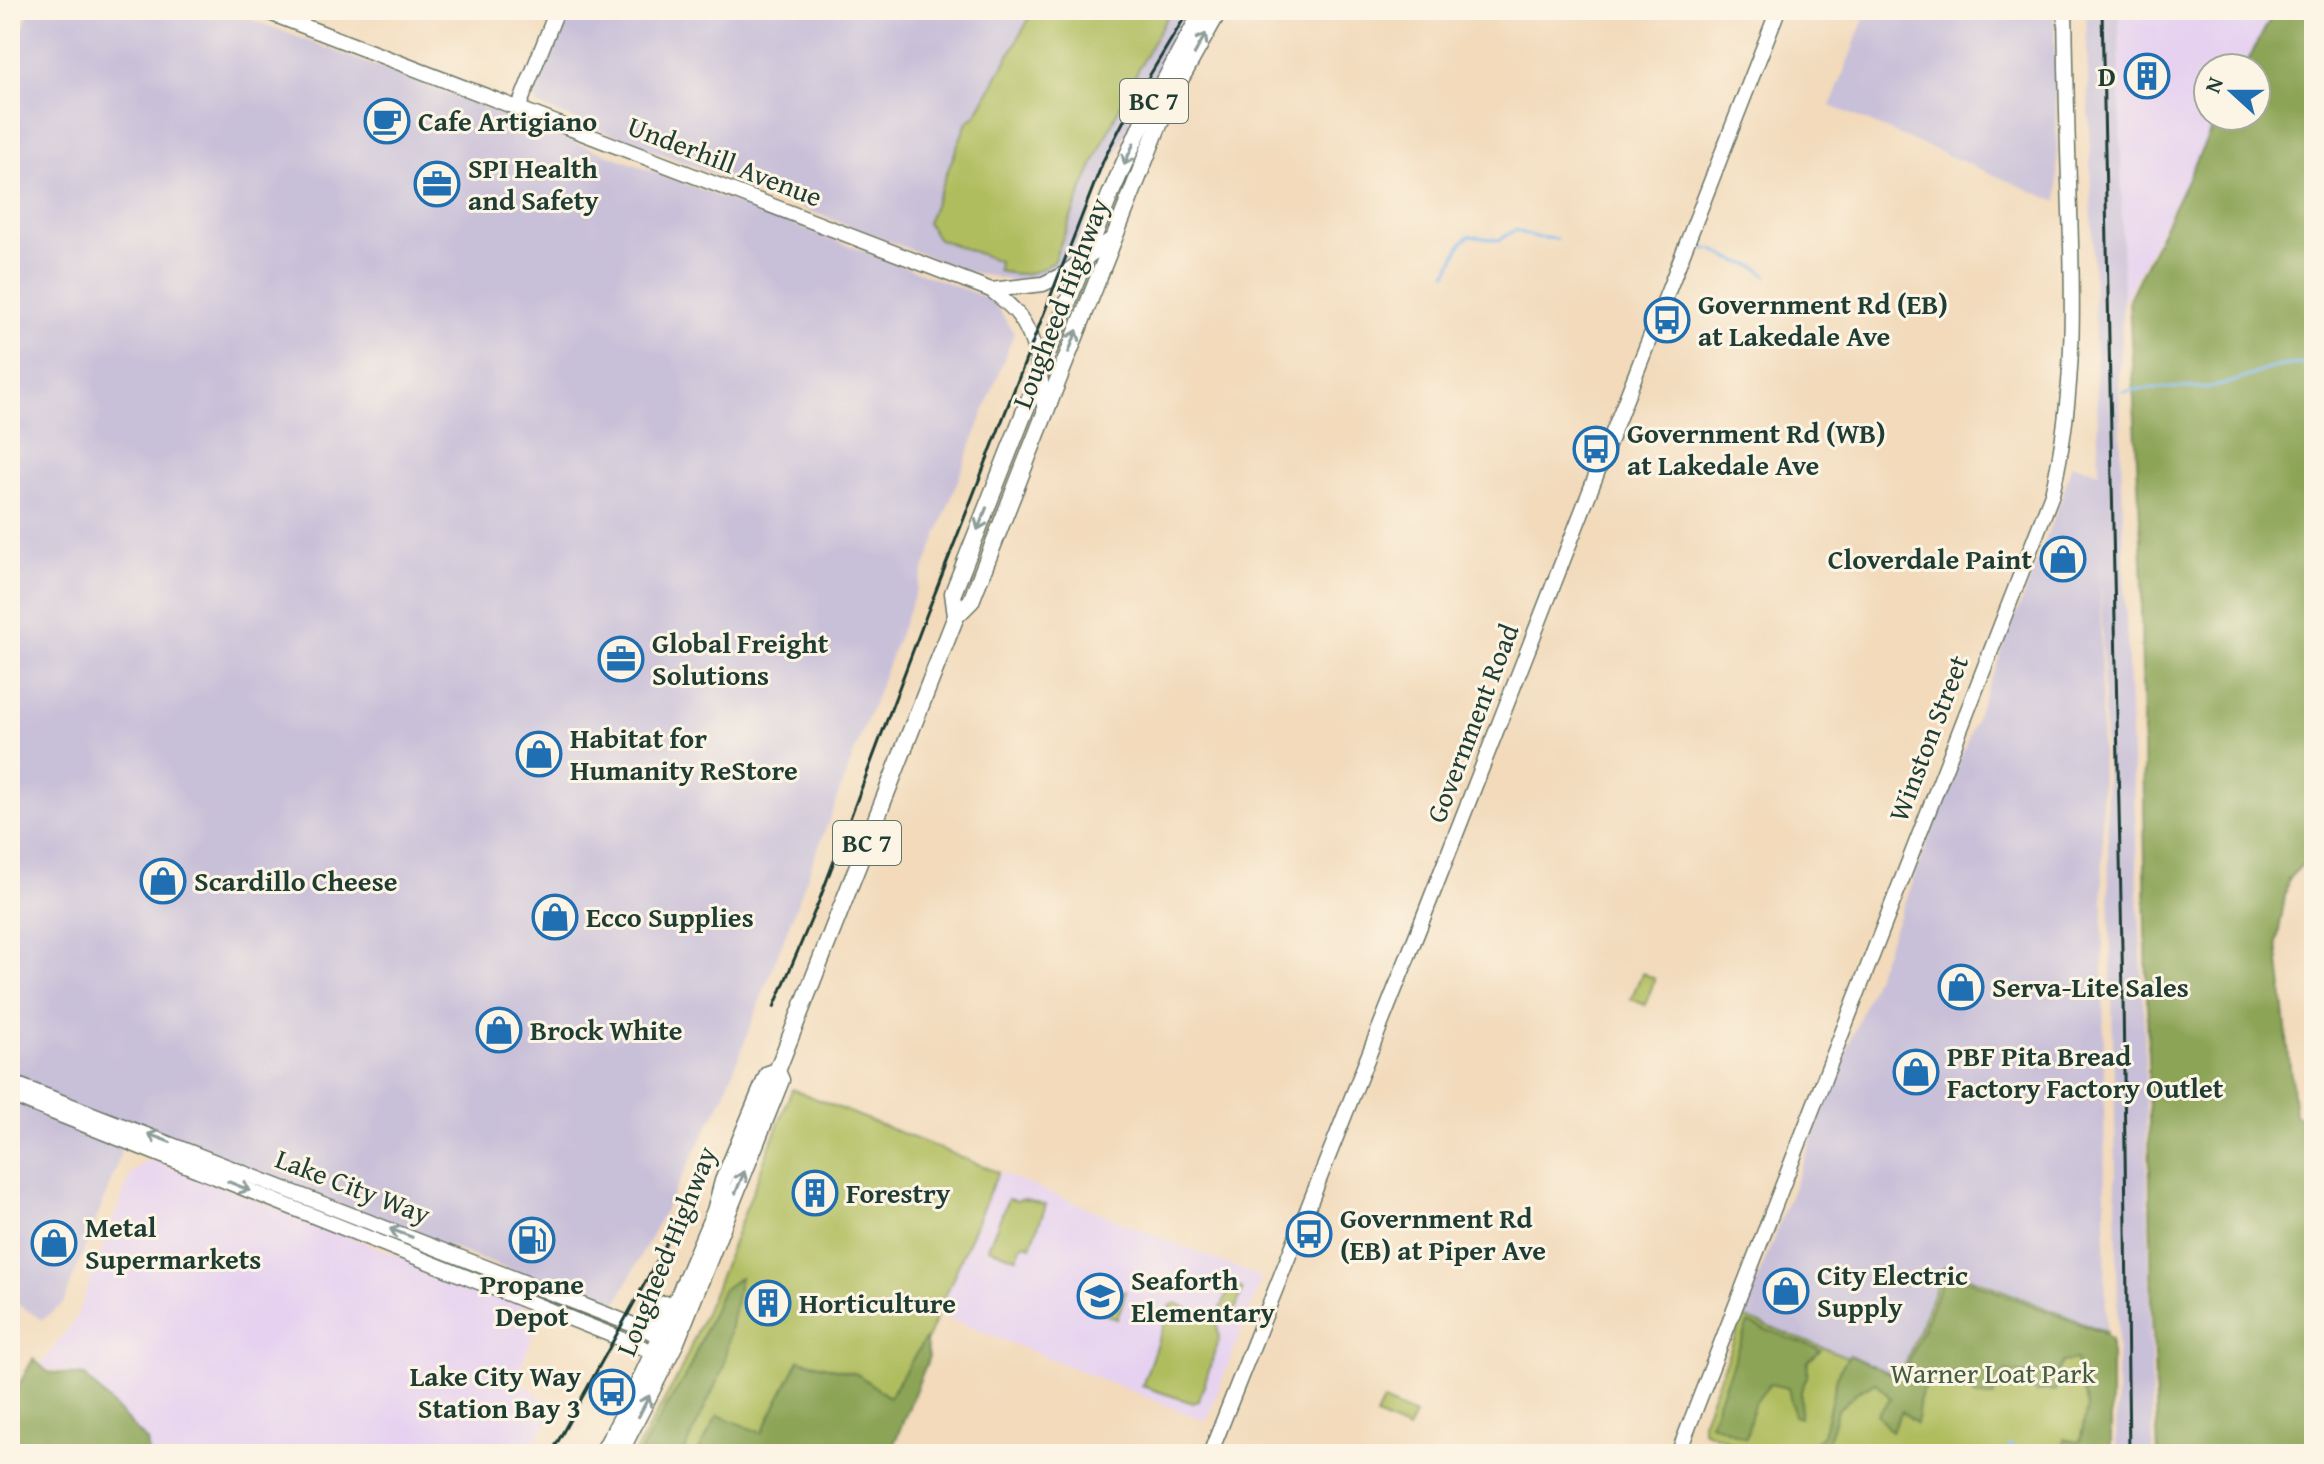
<svg xmlns="http://www.w3.org/2000/svg" width="2324" height="1464" viewBox="0 0 2324 1464" font-family="'Gentium Book Plus',serif">
  <style>
    .built { fill: #e6d2f0 }
    .industrial { fill: #c8bfd8 }
    .green { fill: #b0bd5f; stroke: #687d4a; stroke-width: 2 }
    .forest { fill: #8ca456; stroke: #567045; stroke-width: 2 }
    .lines { fill: none; stroke-linecap: round; stroke-linejoin: round }
    .stream { stroke: #7ab8ed; stroke-width: 3 }
    .secondary-casing { stroke: #697463; stroke-width: 17 }
    .primary-casing { stroke: #697463; stroke-width: 19 }
    .secondary { stroke: #fff; stroke-width: 14 }
    .primary { stroke: #fff; stroke-width: 16 }
    .rail { stroke: #1f3d34; stroke-width: 3 }
    .oneway { stroke: #8f9e9a }
    .labels { text-anchor: middle; stroke-width: 6; stroke-linejoin: round; paint-order: stroke }
    .shield { fill: #fcf5e5; stroke: #617469; stroke-width: 2 }
    .shield-label { font-size: 26px; font-weight: bold; fill: #1f3d34 }
    .poi-label { font-size: 28px; font-weight: bold; fill: #1f3d34; stroke: #fcf5e5; text-anchor: start }
    .street-label { font-size: 28px; fill: #1f3d34; stroke: #fcf5e5 }
    .park-label { font-size: 28px; fill: #435d3f; stroke: #fcf5e5 }
  </style>
  <rect width="100%" height="100%" fill="#fcf5e5"/>
  <filter id="ink" filterUnits="userSpaceOnUse"><feTurbulence type="fractalNoise" baseFrequency=".0125" numOctaves="2"/><feDisplacementMap in="SourceGraphic" scale="16" xChannelSelector="R" yChannelSelector="G"/><feConvolveMatrix kernelMatrix="1 2 1 2 8 2 1 2 1" color-interpolation-filters="sRGB"/></filter>
  <filter id="wash" filterUnits="userSpaceOnUse"><feTurbulence type="fractalNoise" baseFrequency=".006" numOctaves="4" result="noise"/><feDisplacementMap in="SourceGraphic" scale="32" xChannelSelector="R" yChannelSelector="G"/><feGaussianBlur stdDeviation="1.8" result="paint"/><feColorMatrix in="noise" values="0 0 0 0 0 0 0 0 0 0 0 0 0 0 0 0 0 1.4 0 .05"/><feComposite in="paint" operator="in"/></filter>
  <g filter="url(#wash)">
    <rect width="100%" height="100%" fill="#f2dabb"/>
    <!-- built -->
    <path class="built" d="M2119,10h156l-31,58h-36v48h10l-95,188z
      M155,1160l387,153 -26,65 40,30 -29,46h-378l-2,-13 -62,-65 -46,-9 37,-49 55,-144 12,-11z
      M998,1172l264,106 -56,143 -268,-107z"/>
    <!-- industrial -->
    <path class="industrial" d="M30,10h197l765,290 22,33 -290,763 -109,210 -111,-38 -376,-146 -11,44 -54,138 -21,16 -32,-21v-1237z
      M565,10h625l-50,91 -70,156 -5,6 -23,14 -28,4 -48,-10 -427,-165 -6,-9 1,-8z
      M1867,10h187l4,192 -227,-96z
      M2086,10h33l4,294 -4,69 6,223 19,425 9,433h-37l2,-129 -3,-210 -15,-571 6,788 -162,-65 -44,110 -157,-60 317,-815 12,-38 27,9z"/>
    <!-- green -->
    <path class="green" d="M1034,10h137c-48,81 -83,165 -118,252 -21,14 -31,14 -55,9l1,-10 -61,-22 -11,-16 40,-101 9,-7z
      M1642,973l13,6 -10,26 -14,-6z
      M792,1089l206,83 -120,282h-244l45,-80 36,-85z
      M1008,1199l9,2 6,-2 23,6 -15,41 -5,-2 -5,3 -4,11 -29,-10z
      M1944,1267l162,65 1,122h-347l-58,-24v-8l41,-105 157,60z
      M1231,1284l12,5 -11,29 -13,-5z
      M1111,1287l15,5 -9,27 -15,-6z
      M1176,1303l41,20 2,16 -20,62 -6,2 -51,-17 28,-80z
      M1383,1401l32,14 -7,15 -32,-14z"/>
    <!-- forest -->
    <path class="forest" d="M2275,10h39v843l-26,26 -11,63 18,173 19,12v327h-156l-6,-144 -11,-700 2,-29 -14,-282 89,-183h38v-48h-12z
      M1946,1272l155,60 10,8v114h-49l2,-15 16,3 7,-35 -11,-47 -14,2 -7,14 1,15 -13,-1 -7,3 -11,-19 -19,-3 -13,12 1,14 -19,-1 -17,-24c-38,6 -38,17 -41,52l-15,-13 -11,21 -14,-18 14,-15 -15,-17 -19,10 -19,18 -15,44h-25l25,-19 15,-62 11,-18 53,24z
      M740,1277l-17,92 -38,81 -4,4h-42l49,-83 34,-81z
      M1748,1323l73,27 -13,11 -1,16 -6,14 -1,27 -6,-2 -6,-28 -18,-4 -16,20 -8,34 -36,-15z
      M925,1339l4,18 -39,97h-193l21,-39 44,18 37,-73 58,14 32,23z
      M33,1359l15,13 37,4 62,65 2,13h-139v-53z"/>
    <g class="lines">
      <!-- stream -->
      <path class="stream" d="M1701,248l14,2 13,8 30,10 9,8
        M1447,273l15,-31 7,-6 30,4 16,-10 19,7 23,2
        M2123,392c31,-8 56,-2 87,-5 23,-2 44,-15 66,-20 12,-3 26,-3 38,-4
        M2009,1445l17,7 23,-2 4,4"/>
    </g>
  </g>
  <g filter="url(#ink)">
    <g class="lines">
      <!-- secondary casing -->
      <g class="secondary-casing">
        <path id="secondary" d="M262,10l729,280c10,8 21,16 28,26 20,27 22,66 26,98
          M10,11v-1
          M518,109l39,-99
          M991,290l52,-6 21,-10 49,-36
          M10,1082l644,251
          M10,1095l654,261
          M1210,1454l210,-528 358,-916
          M1678,1454l374,-960c25,-104 21,-206 17,-312 -2,-57 -3,-115 -4,-172"/>
      </g>
      <!-- primary casing -->
      <g class="primary-casing">
        <path id="primary" d="M956,616l-3,-23 157,-398 34,-76 59,-109
          M644,1328l10,-5 11,-19
          M602,1454l26,-48 40,-85 47,-110 8,-30 45,-107 9,-3
          M619,1454l57,-112 105,-262 -4,-9 179,-455 15,-15 186,-472 24,-51 38,-68"/>
      </g>
      <!-- secondary -->
      <use href="#secondary" class="secondary"/>
      <!-- primary -->
      <use href="#primary" class="primary"/>
      <!-- rail -->
      <path class="rail" d="M2102,10l21,986 6,458
        M774,1007l45,-106 107,-285 178,-457 29,-56 56,-93
        M551,1454l112,-204 37,-82"/>
    </g>
    <!-- one-way arrows -->
    <defs><path id="oneway-shaft" d="M-6 0H5M1.5-3L5.5 0L1.5 3" fill="none" stroke-width="1.6" stroke-linecap="round" stroke-linejoin="round" transform="scale(2)"/></defs>
    <g class="oneway">
      <use href="#oneway-shaft" transform="translate(1200 44) rotate(-61)"/>
      <use href="#oneway-shaft" transform="translate(1129 154) rotate(114)"/>
      <use href="#oneway-shaft" transform="translate(1073 341) rotate(-69)"/>
      <use href="#oneway-shaft" transform="translate(982 519) rotate(112)"/>
      <use href="#oneway-shaft" transform="translate(159 1138) rotate(-159)"/>
      <use href="#oneway-shaft" transform="translate(740 1182) rotate(-68)"/>
      <use href="#oneway-shaft" transform="translate(239 1186) rotate(22)"/>
      <use href="#oneway-shaft" transform="translate(401 1233) rotate(-159)"/>
      <use href="#oneway-shaft" transform="translate(644 1406) rotate(-63)"/>
    </g>
  </g>
  <!-- icons -->
  <defs>
    <g id="building-ring" transform="scale(2.3)"><circle r="9.5" fill="#fcf5e5" stroke="#1f6fb2" stroke-width="1.5"/><path d="M-4-6H4V6H1V3H-1V6H-4ZM-2.5-4.3h1.7v1.8h-1.7ZM.8-4.3h1.7v1.8H.8ZM-2.5-1h1.7V.8h-1.7ZM.8-1h1.7V.8H.8Z" fill="#1f6fb2"/></g>
    <g id="cafe-ring" transform="scale(2.3)"><circle r="9.5" fill="#fcf5e5" stroke="#1f6fb2" stroke-width="1.5"/><path d="M-5.5-4.5H6V0H3Q3 3.5 0 3.5H-2.5Q-5.5 3.5-5.5 0ZM3-3.2v2h1.7v-2ZM-6 4.5H4V6H-6Z" fill="#1f6fb2"/></g>
    <g id="office-ring" transform="scale(2.3)"><circle r="9.5" fill="#fcf5e5" stroke="#1f6fb2" stroke-width="1.5"/><path d="M-6-3h4V-5.5h4V-3h4V5H-6ZM-1-4.5V-3h2v-1.5ZM-6 0V1H6V0Z" fill="#1f6fb2"/></g>
    <g id="bus-ring" transform="scale(2.3)"><circle r="9.5" fill="#fcf5e5" stroke="#1f6fb2" stroke-width="1.5"/><path d="M-5-6H5V4H4V6H2V4H-2V6H-4V4H-5ZM-3.5-4V0h7V-4ZM-3.5 1.2v1.5H-2V1.2ZM2 1.2v1.5H3.5V1.2Z" fill="#1f6fb2"/></g>
    <g id="shop-ring" transform="scale(2.3)"><circle r="9.5" fill="#fcf5e5" stroke="#1f6fb2" stroke-width="1.5"/><path d="M-5-2.5h2.3a2.7 3.5 0 0 1 5.4 0H5L5.5 6h-11ZM-1.5-2.5h3a1.5 2.3 0 0 0-3 0Z" fill="#1f6fb2"/></g>
    <g id="fuel-ring" transform="scale(2.3)"><circle r="9.5" fill="#fcf5e5" stroke="#1f6fb2" stroke-width="1.5"/><path d="M-5.5-6h7V0h2V4h1.3V-2.5L3-4.5l.8-.8L6-3V5H2.5V1h-1V6h-7ZM-4.2-4.7v3.2H.2V-4.7Z" fill="#1f6fb2"/></g>
    <g id="school-ring" transform="scale(2.3)"><circle r="9.5" fill="#fcf5e5" stroke="#1f6fb2" stroke-width="1.5"/><path d="M0-5L7-2L0 1L-7-2ZM-4 1L0 2.5L4 1V4Q0 6-4 4Z" fill="#1f6fb2"/></g>
  </defs>
  <g fill-rule="evenodd">
    <use href="#building-ring" x="2147" y="76"/>
    <use href="#cafe-ring" x="387" y="121"/>
    <use href="#office-ring" x="437" y="184"/>
    <use href="#bus-ring" x="1667" y="320"/>
    <use href="#bus-ring" x="1596" y="449"/>
    <use href="#shop-ring" x="2063" y="559"/>
    <use href="#office-ring" x="621" y="659"/>
    <use href="#shop-ring" x="539" y="754"/>
    <use href="#shop-ring" x="163" y="881"/>
    <use href="#shop-ring" x="555" y="917"/>
    <use href="#shop-ring" x="1961" y="987"/>
    <use href="#shop-ring" x="499" y="1030"/>
    <use href="#shop-ring" x="1916" y="1072"/>
    <use href="#building-ring" x="815" y="1193"/>
    <use href="#bus-ring" x="1309" y="1234"/>
    <use href="#fuel-ring" x="532" y="1240"/>
    <use href="#shop-ring" x="54" y="1243"/>
    <use href="#shop-ring" x="1786" y="1291"/>
    <use href="#school-ring" x="1100" y="1296"/>
    <use href="#building-ring" x="768" y="1303"/>
    <use href="#bus-ring" x="612" y="1392"/>
  </g>
  <g class="labels">
    <!-- shield labels -->
    <g class="shield">
      <rect x="1120" y="79" width="68" height="44" rx="6"/>
      <rect x="833" y="821" width="68" height="44" rx="6"/>
    </g>
    <g class="shield-label">
      <text x="1154" y="110">BC 7</text>
      <text x="867" y="852">BC 7</text>
    </g>
    <!-- poi labels -->
    <g class="poi-label">
      <text x="2116" y="86" text-anchor="end">D</text>
      <text x="418" y="131">Cafe Artigiano</text>
      <text x="468" y="178">SPI Health<tspan x="468" dy="32">and Safety</tspan></text>
      <text x="1698" y="314">Government Rd (EB)<tspan x="1698" dy="32">at Lakedale Ave</tspan></text>
      <text x="1627" y="443">Government Rd (WB)<tspan x="1627" dy="32">at Lakedale Ave</tspan></text>
      <text x="2032" y="569" text-anchor="end">Cloverdale Paint</text>
      <text x="652" y="653">Global Freight<tspan x="652" dy="32">Solutions</tspan></text>
      <text x="570" y="748">Habitat for<tspan x="570" dy="32">Humanity ReStore</tspan></text>
      <text x="194" y="891">Scardillo Cheese</text>
      <text x="586" y="927">Ecco Supplies</text>
      <text x="1992" y="997">Serva-Lite Sales</text>
      <text x="530" y="1040">Brock White</text>
      <text x="1947" y="1066">PBF Pita Bread<tspan x="1947" dy="32">Factory Factory Outlet</tspan></text>
      <text x="846" y="1203">Forestry</text>
      <text x="1340" y="1228">Government Rd<tspan x="1340" dy="32">(EB) at Piper Ave</tspan></text>
      <text x="85" y="1237">Metal<tspan x="85" dy="32">Supermarkets</tspan></text>
      <text x="1817" y="1285">City Electric<tspan x="1817" dy="32">Supply</tspan></text>
      <text x="1131" y="1290">Seaforth<tspan x="1131" dy="32">Elementary</tspan></text>
      <text x="532" y="1294" text-anchor="middle">Propane<tspan x="532" dy="32">Depot</tspan></text>
      <text x="799" y="1313">Horticulture</text>
      <text x="581" y="1386" text-anchor="end">Lake City Way<tspan x="581" dy="32">Station Bay 3</tspan></text>
    </g>
    <!-- street labels -->
    <g class="street-label">
      <text transform="translate(725 161) rotate(21)" y="10">Underhill Avenue</text>
      <text transform="translate(1060 303) rotate(-69)" y="10">Lougheed Highway</text>
      <text transform="translate(1472 723) rotate(-69)" y="10">Government Road</text>
      <text transform="translate(1928 738) rotate(-69)" y="10">Winston Street</text>
      <text transform="translate(353 1186) rotate(21)" y="10">Lake City Way</text>
      <text transform="translate(666 1251) rotate(-68)" y="10">Lougheed Highway</text>
    </g>
    <!-- park labels -->
    <g class="park-label">
      <text x="1993" y="1383">Warner Loat Park</text>
    </g>
  </g>
  <!-- margin -->
  <rect width="2324" height="1464" fill="none" stroke="#fcf5e5" stroke-width="40"/>
  <!-- north arrow -->
  <g transform="translate(2232 92) rotate(291)"><circle r="38" fill="#fcf5e5" stroke="#a4ab9e" stroke-width="2"/>
  <path d="M0-6L14 30L0 20L-14 30Z" fill="#1f6fb2"/>
  <text y="-12" font-size="22" font-weight="bold" text-anchor="middle" fill="#1f3d34">N</text>
  </g>
</svg>
